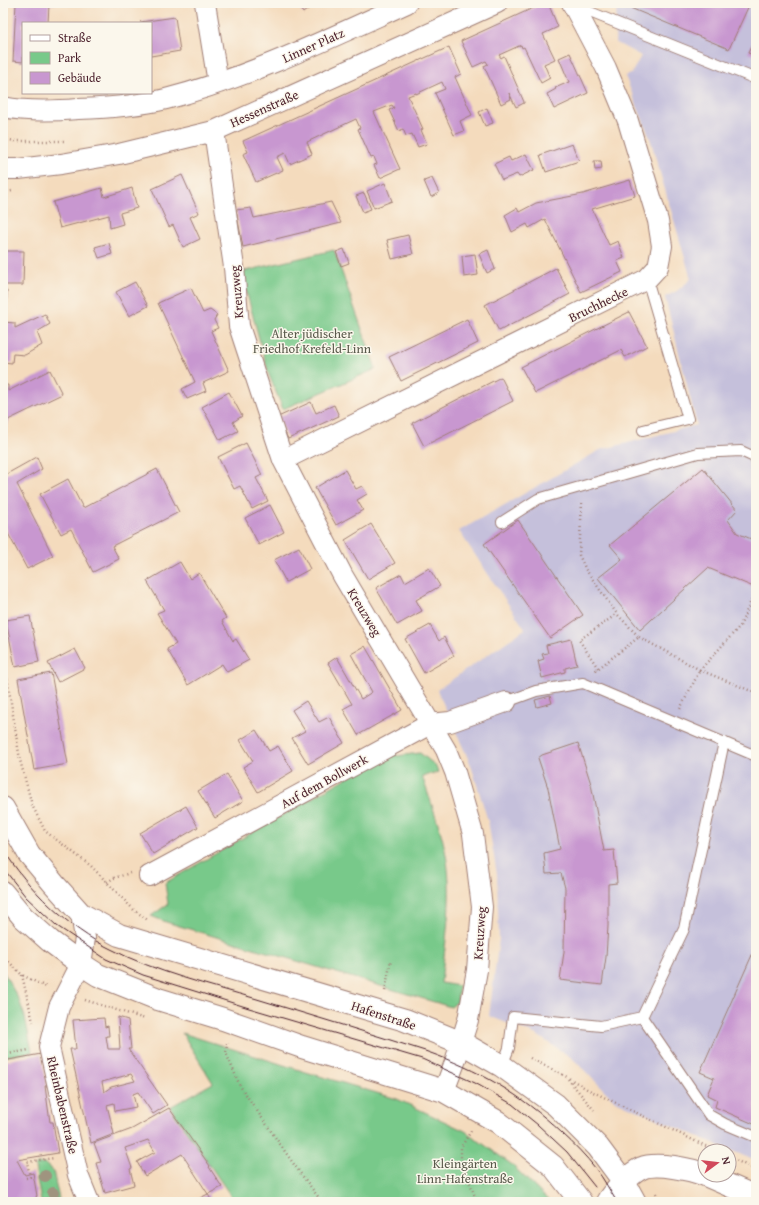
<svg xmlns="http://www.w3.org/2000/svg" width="759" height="1205" viewBox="0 0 759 1205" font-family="'Gentium Book Plus',serif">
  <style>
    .industrial { fill: #c5c0db }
    .green { fill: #78c98a; stroke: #61745a }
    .building { fill: #c897d0; fill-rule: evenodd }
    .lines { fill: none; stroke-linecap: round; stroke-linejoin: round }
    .service-casing { stroke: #9f7d74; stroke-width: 12 }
    .minor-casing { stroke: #9f7d74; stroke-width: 22 }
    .tertiary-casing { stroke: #9f7d74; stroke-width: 24 }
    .secondary-casing { stroke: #9f7d74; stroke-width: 24 }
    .path { stroke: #9f7d74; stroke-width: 2.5; stroke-dasharray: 1 3; stroke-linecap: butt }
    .service { stroke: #fff; stroke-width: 10 }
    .minor { stroke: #fff; stroke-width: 20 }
    .tertiary { stroke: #fff; stroke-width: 22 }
    .secondary { stroke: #fff; stroke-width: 22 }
    .tram { stroke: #4a1f2b; stroke-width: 1 }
    .tree { fill: #9f947f }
    .labels { text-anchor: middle; stroke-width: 3; stroke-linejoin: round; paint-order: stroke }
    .street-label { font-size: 13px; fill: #4a1f2b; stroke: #fbf7ec }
    .park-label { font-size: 13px; fill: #5a5a4c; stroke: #fbf7ec }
  </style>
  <rect width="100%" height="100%" fill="#fbf7ec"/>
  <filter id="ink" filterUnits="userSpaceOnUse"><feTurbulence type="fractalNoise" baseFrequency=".025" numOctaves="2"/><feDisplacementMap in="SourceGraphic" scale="8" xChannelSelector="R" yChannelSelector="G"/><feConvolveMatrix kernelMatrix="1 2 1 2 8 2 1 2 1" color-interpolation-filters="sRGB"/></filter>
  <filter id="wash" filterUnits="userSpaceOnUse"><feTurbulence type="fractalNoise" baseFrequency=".012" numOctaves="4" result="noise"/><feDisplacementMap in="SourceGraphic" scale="16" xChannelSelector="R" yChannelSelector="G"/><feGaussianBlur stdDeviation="0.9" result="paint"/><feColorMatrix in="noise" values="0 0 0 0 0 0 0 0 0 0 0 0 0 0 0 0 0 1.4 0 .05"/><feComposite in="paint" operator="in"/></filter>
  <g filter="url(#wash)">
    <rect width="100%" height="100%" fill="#f4dbbd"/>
    <!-- industrial -->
    <path class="industrial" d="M617,3h139v1158l-141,-60 -43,-43 -35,-23 -48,-19 10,-77 -2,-65 -9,-53 -17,-56 -34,-75 88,-61 -66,-98 141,-81 97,-25 -32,-128 12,-6 14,-12 -41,-141 -25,-62 6,-2 10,-18 -26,-14z"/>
    <!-- green -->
    <path class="green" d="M334,250l42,119 -93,40 -14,-34 -28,-103z
      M393,751l4,5 23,-3 15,12 3,7 -16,4c9,27 21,57 25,85 6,40 -2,82 -6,122l18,3 -2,16 -6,5 -285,-85 -15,-6 17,-12 -3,-21z
      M3,971l16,29 6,17 7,35 -29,5z
      M182,1033l124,39 91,27 68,32 46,33 39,38h-315l-65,-95 43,-24z
      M37,1164h8l8,7 6,28 -5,3h-13l-6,-35z"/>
    <g id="blocks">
      <!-- building -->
      <path class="building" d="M16,3h41l-8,2 -1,18h-25v39l-10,-1z
        M296,3h20l-13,10z
        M544,3h4l10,24 -15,7 12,25 -11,5 6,14 -9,5 -17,-36 -2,1 -1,-3 -22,10 2,3 3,-2 20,46v1l-8,4 -7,-14 2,6 -10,5 -17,-38 4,-2 -2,-3 -13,6 -12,-26z
        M626,3h124l-21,46 -101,-42z
        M175,17l5,34 -29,5v-33l-11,-1z
        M756,36v20l-8,-3z
        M449,47l12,27 -6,3 17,38 -12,6 4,10 -10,4 -19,-42 10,-4 -3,-7 -26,12v-1l-8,3 15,33 -2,1 6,14 -9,3 -6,-13 -6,2 -3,-7 -4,2 -10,-21 5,-2 -2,-3 -18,7 26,57 -20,9 -6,-13 3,-1 -3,-7 -3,1 -13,-29 2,-1 -4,-9 -49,23 5,12 -22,10 -5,-11 -8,4 6,13 -27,12 -13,-28 5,-2 -5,-11z
        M570,53l18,40 -34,16 -7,-15 9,-5 -1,-1 14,-6 -10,-24z
        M487,108l6,15 -8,3 -6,-14z
        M572,144l7,17 -33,11 -6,-17z
        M526,154l8,16 -15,7 -2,-3 -15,6 -8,-16 15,-7 2,4z
        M594,161h7l1,8 -7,1z
        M182,175l17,38 -9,4 10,22 -17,8 -10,-22 -4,2 -17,-38z
        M432,178l7,15 -8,4 -7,-16z
        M630,180l5,16 -43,13 17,36 9,-4 6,17 -7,3 5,11 -41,20 -36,-73 -16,9 -2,-4 -15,8 -7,-17 12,-7 2,4 17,-9 47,-9z
        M385,183l7,18 -18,7 -7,-17z
        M102,188l2,9 28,-9 5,20 -17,5 3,11 -13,4 -1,-13 -49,13 -7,-26z
        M364,193l7,16 -8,3 -7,-16z
        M331,202l10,21 -98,24 -7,-37 15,-2 3,10z
        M408,235l5,19 -21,5 -5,-19z
        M109,243l3,11 -13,4 -4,-11z
        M344,249l5,14 -8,3 -5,-14z
        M488,250l7,19 -8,4 -8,-19z
        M3,251h21l-1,34h-20z
        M475,254l3,21 -14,2 -2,-21z
        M556,268l14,26 -71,37 -14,-26z
        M135,282l13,24 -19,10 -13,-24z
        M191,288l12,25 7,-3 7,5 -3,5 4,8 -7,3 18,40 -26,12 3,8 -19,8 -5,-10 13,-7 -37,-79z
        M3,290l4,1 -1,26 -3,-1z
        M629,312l18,34 -22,11 -4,-7 -86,43 -14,-26z
        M45,314l5,10 -13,8 5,13 -17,10 -12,-1 -1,9 -9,-1v-40l12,1v5z
        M467,319l11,24 -77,38 -12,-24z
        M50,370l12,24 -54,26 -2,8h-3v-43h5v6z
        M501,377l12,24 -89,45 -12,-23z
        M229,392l13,24 -9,6 5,9 -18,9 -18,-33z
        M311,402l5,11 18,-8 5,11 -51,23 -10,-22z
        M246,443l16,32 -6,3 12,23 -16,8 -12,-23 -6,3 -16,-32z
        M37,457l5,12 -25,15 36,72 -26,13 -24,-45v-48z
        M703,468l34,42 -9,10 9,13 19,8v47l-48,-20 -68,62 -42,-52 24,-19 -12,-14z
        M157,469l22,43 -67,34 7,13 -26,13 -22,-43 -10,5 -21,-40 28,-15 15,29z
        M345,470l11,19 6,-3 5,8 -10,6 6,10 -27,15 -21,-37z
        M270,505l14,27 -25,13 -14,-27z
        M518,520l65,95 -33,23 -66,-94z
        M371,524l24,39 -27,16 -23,-39z
        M299,547l11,22 -24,13 -12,-22z
        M180,562l10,17 9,-6 27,45 -4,3 11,20 3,-2 13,21 -22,12 -5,-8 -34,21 -21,-36 9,-5 -19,-31 7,-3 -17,-29z
        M429,568l11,18 -24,14 6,11 -25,14 -21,-37 25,-14 4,8z
        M30,616l9,46 -24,5 -9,-47z
        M430,625l9,16 5,-4 10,19 -30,17 -19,-34z
        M571,639l6,26 -12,3v4l-23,6 -4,-17 6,-2 -2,-5 6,-1 -2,-8z
        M365,646l37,64 -44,25 -15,-26 9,-5 -24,-41 9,-6 24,42 11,-7 -21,-38z
        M75,649l10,19 -27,14 -10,-19z
        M51,673l17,91 -34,6 -16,-91z
        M550,696l2,7 -15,4 -2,-7z
        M306,701l13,21 10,-5 15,26 -36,21 -16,-26 13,-7 -13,-21z
        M256,730l13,21 9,-5 15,25 -35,21 -15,-25 10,-6 -13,-21z
        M578,743l13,41 13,67 10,-1 3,33 -9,1v42l-2,31 -4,28 -42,-5 4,-28 1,-64 -4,-15 -15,1 -2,-21 16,-4 -12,-61 -10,-30 4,-3z
        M227,774l16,27 -28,17 -17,-27z
        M186,806l12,21 -45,27 -13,-21z
        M756,946v179l-41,-18 2,-7 -10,-5 7,-17 -14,-6z
        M118,1017l10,3 3,29h-3l39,56 -14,9 -15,-22 -5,2 3,13 -21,4 -1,-8 -7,2 7,29 -23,9 -21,-94h6l-3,-29 31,-2 1,9 3,-1 1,10h-3l2,13h12zM131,1074l4,7 -24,6 -7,5 -2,-10z
        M41,1054l6,32h-2l5,36h3l5,31 -41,7 8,15 8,-2 4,23h-1l2,6h-35v-141z
        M169,1108l41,58 -1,1 13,20 -14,7 -26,-40 -37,22 -8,-14 18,-10 -7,-12 -23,8 7,20 -2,1 4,16 -29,8 -9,-30 5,-1 -7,-19 38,-14z
        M208,1194l4,8h-18l8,-5z"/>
    </g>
  </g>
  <g filter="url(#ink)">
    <use href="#blocks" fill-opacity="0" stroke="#9f7d74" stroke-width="1"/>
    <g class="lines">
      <!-- service casing -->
      <g class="service-casing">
        <path id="service" d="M575,6l181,73
          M643,430l45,-11 -41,-140
          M502,522l36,-23 160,-46 43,-2 15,7
          M506,702l30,-11 47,-8 173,73
          M724,742l-40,187 -42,88 67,98 16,9 31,13
          M502,1066l7,-18 4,-31 88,9 41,-9"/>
      </g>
      <!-- minor casing -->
      <g class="minor-casing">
        <path id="minor" d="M205,3l13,80
          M3,107c24,5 50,4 75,2 29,-1 59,-3 88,-10 84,-22 162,-60 241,-96
          M214,131l20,136 5,59 44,134 60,116 103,174 9,22 18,62 9,73 -5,63 -9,50 -13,42 -11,29
          M3,169h15l43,-5 58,-10 95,-23 283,-128
          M283,460l364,-181 11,-12 4,-21 -4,-25 -30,-100 -22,-53 -34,-65
          M149,876l281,-152 20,-2 56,-20
          M81,914l4,24 -4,26 -22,43 -10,40 29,128 11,27"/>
      </g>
      <!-- tertiary casing -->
      <g class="tertiary-casing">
        <path id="tertiary" d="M705,1175l51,22
          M607,1202c5,-10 25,-30 35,-34 14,-6 49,1 63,7"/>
      </g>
      <!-- secondary casing -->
      <g class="secondary-casing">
        <path id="secondary" d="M3,808l26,46 25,30 27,30 38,21 286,85 57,23 40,23 54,39 42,42 26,35 11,20
          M3,893l20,24 27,24 31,23 17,11 60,24 65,20 79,28 142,44 54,31 55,44 28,36"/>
      </g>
      <!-- path -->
      <path class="path" d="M3,139l12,2h49
        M3,193l9,-2
        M582,503l-3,52 7,15 31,44 22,23 -44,34
        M756,594h-2l-14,32 -40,44 56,23
        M639,637l61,33 -20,39
        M3,651l17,109 12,45 13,26 46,35 43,44 15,11
        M598,668l-19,-28 38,-26
        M107,882l7,-4 16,-5
        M3,956l19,19 24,12
        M22,975l11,47
        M385,991l6,-31
        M85,1000l60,19
        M227,1043l-1,10 14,33 55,80 27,36
        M3,1055l26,-5
        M530,1058l37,19 20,12 129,62
        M568,1079l26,31
        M471,1131l-10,16v11l16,44
        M729,1157l27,13
        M26,1178l4,-1 -3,-15 27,-4
        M656,1193l5,9"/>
      <!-- service -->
      <use href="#service" class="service"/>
      <!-- minor -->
      <use href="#minor" class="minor"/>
      <!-- tertiary -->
      <use href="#tertiary" class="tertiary"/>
      <!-- secondary -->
      <use href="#secondary" class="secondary"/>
      <!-- tram -->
      <path class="tram" d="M3,849c24,39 66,80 108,100 44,23 98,36 146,50 56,17 112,34 168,52 54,19 96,43 137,82 12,11 24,23 34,36 8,10 14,22 21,33
        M3,868l23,29 31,29 49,33 37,16 106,33 173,51 53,24 37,21 26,21 29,27 28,35"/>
    </g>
    <!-- trees -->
    <g class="tree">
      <circle cx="45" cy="1176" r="6"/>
      <circle cx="53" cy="1193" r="6"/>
    </g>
  </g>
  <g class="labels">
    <!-- street labels -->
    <g class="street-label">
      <text transform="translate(313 45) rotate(-24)" y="5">Linner Platz</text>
      <text transform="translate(264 108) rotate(-24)" y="5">Hessenstraße</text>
      <text transform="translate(236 292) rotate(-95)" y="5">Kreuzweg</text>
      <text transform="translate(598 304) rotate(-26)" y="5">Bruchhecke</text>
      <text transform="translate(365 612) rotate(59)" y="5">Kreuzweg</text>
      <text transform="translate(324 781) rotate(-29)" y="5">Auf dem Bollwerk</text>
      <text transform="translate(479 933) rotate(-86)" y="5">Kreuzweg</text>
      <text transform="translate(384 1015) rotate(18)" y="5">Hafenstraße</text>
      <text transform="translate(63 1105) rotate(77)" y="5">Rheinbabenstraße</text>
    </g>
    <!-- park labels -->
    <g class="park-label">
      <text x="312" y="338">Alter jüdischer<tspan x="312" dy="15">Friedhof Krefeld-Linn</tspan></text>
      <text x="465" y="1168">Kleingärten<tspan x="465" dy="15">Linn-Hafenstraße</tspan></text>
    </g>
  </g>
  <!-- margin -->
  <rect width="759" height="1205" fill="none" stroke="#fbf7ec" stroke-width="16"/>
  <!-- legend -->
  <rect x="22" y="22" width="130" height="72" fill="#fbf7ec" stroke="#b4a19f"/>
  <rect x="30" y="35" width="20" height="6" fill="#ffffff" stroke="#b4a19f"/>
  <text x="58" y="42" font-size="12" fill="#4a1f2b">Straße</text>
  <rect x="30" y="52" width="20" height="12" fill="#78c98a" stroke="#b4a19f"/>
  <text x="58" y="62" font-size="12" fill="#4a1f2b">Park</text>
  <rect x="30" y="72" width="20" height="12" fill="#c897d0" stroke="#b4a19f"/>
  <text x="58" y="82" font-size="12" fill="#4a1f2b">Gebäude</text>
  <!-- north arrow -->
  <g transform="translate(717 1163) rotate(75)"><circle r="19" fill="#fbf7ec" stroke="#b4a19f"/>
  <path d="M0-3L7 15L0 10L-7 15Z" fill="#d1495b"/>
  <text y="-6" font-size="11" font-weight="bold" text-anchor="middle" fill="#4a1f2b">N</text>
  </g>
</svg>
